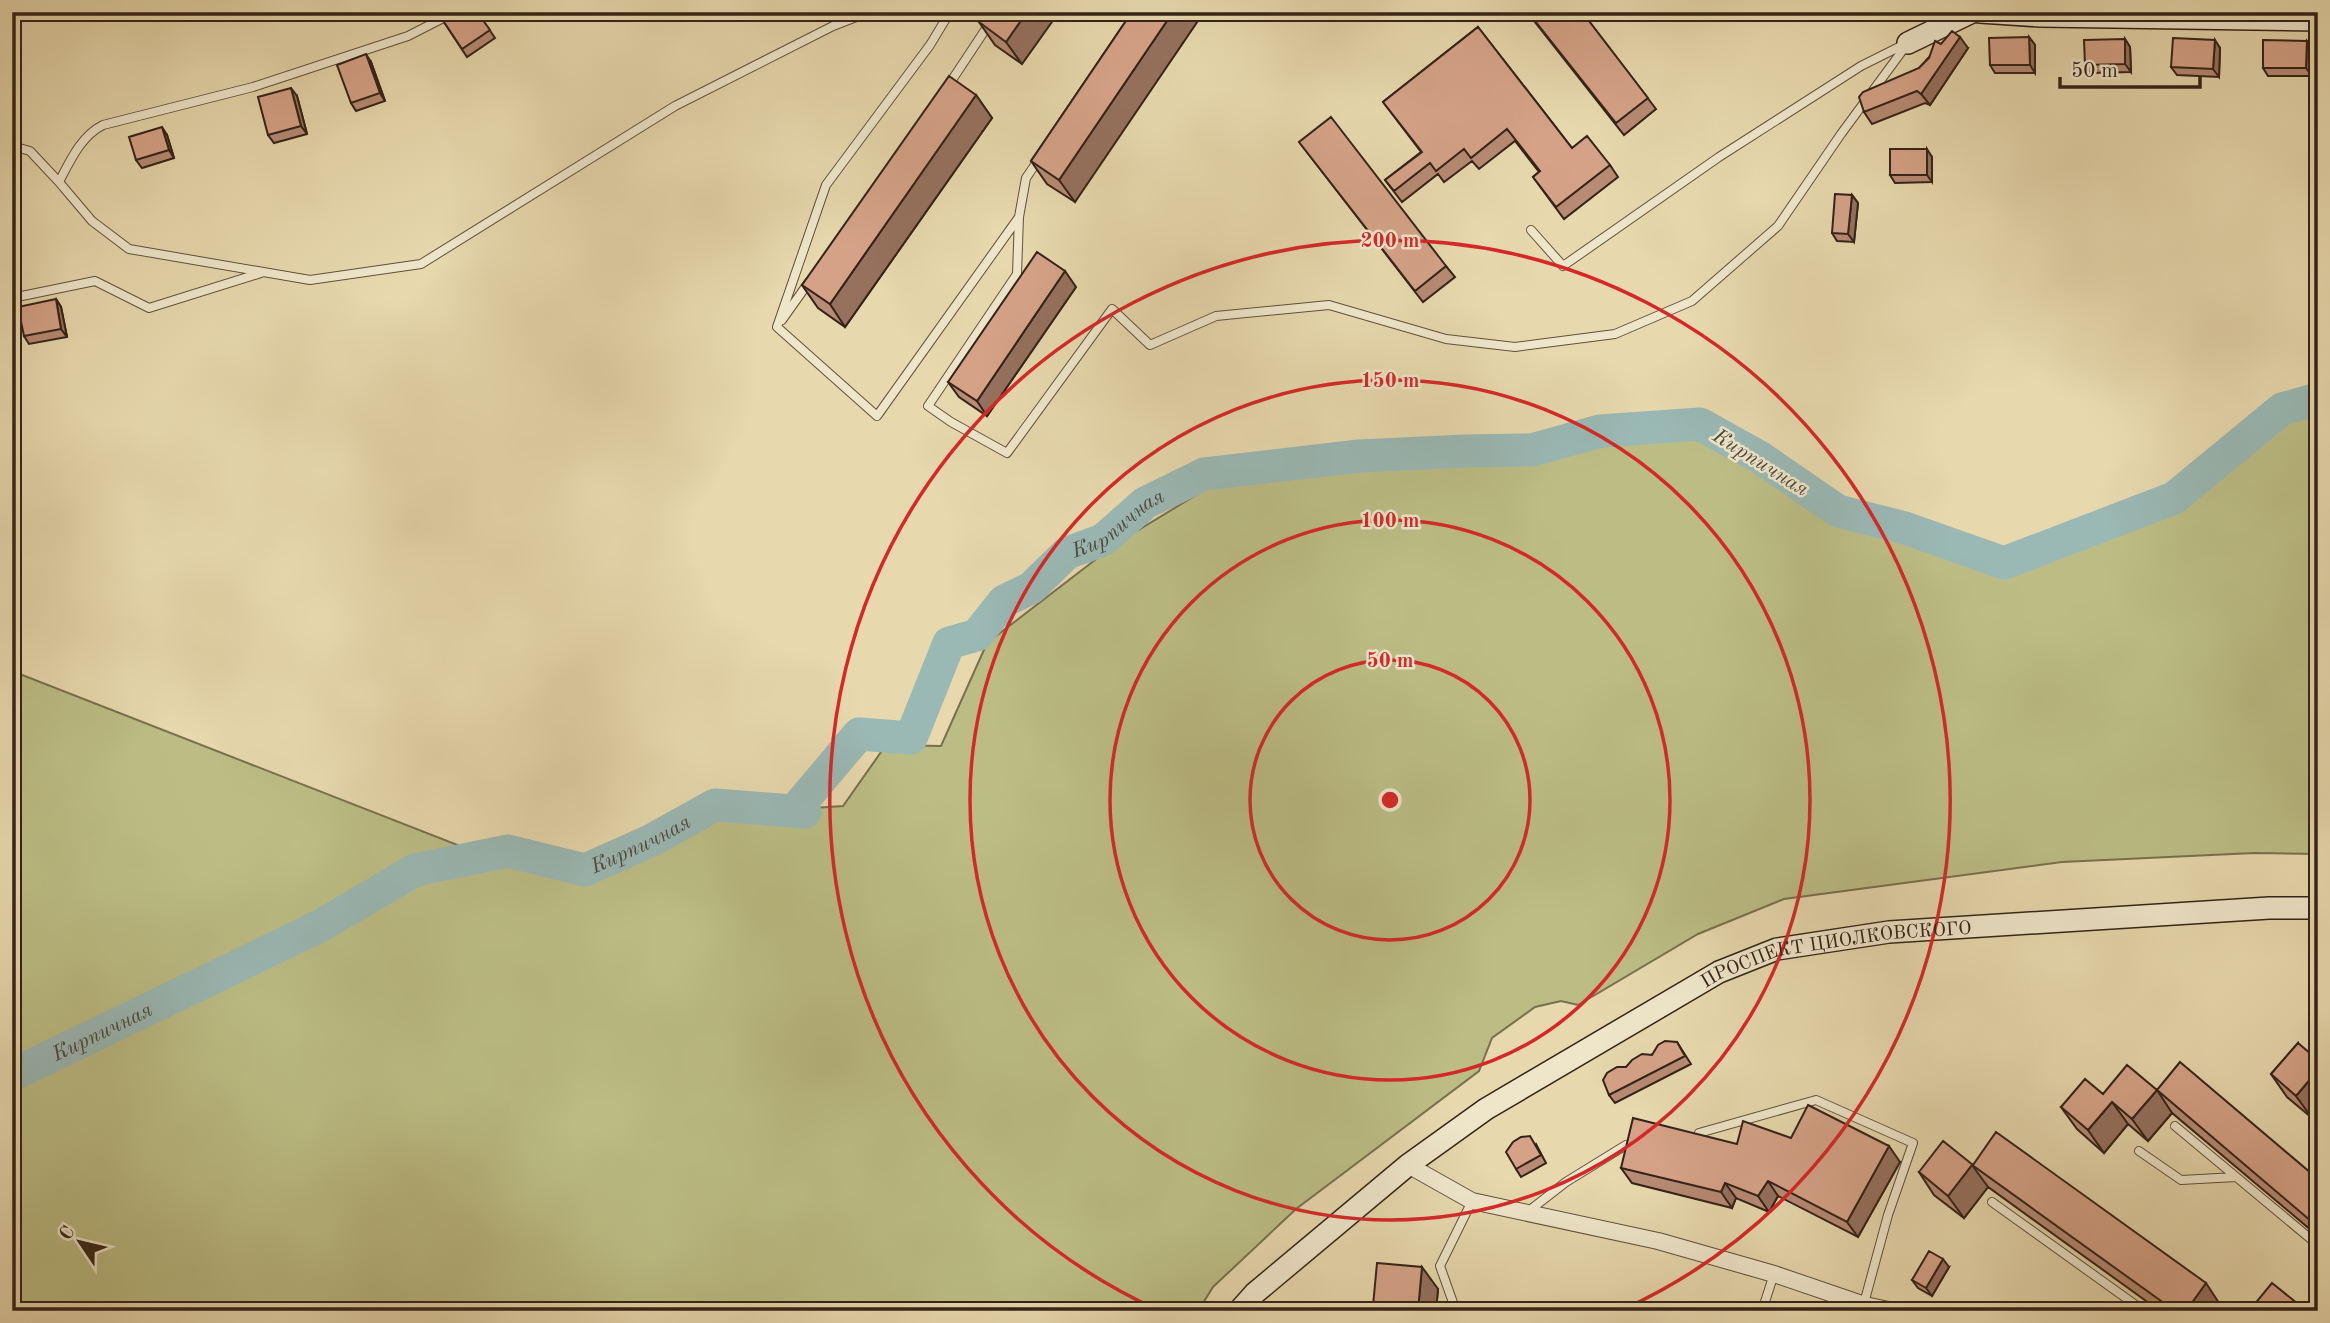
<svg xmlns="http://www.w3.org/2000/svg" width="2330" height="1323" viewBox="0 0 2330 1323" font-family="'Old Standard TT',serif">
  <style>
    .green { fill: #bcbd85; stroke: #78704e; stroke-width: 2 }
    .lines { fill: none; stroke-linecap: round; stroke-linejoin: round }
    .river { stroke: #9ab8b4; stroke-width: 33 }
    .lane-casing { stroke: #61503d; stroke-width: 10 }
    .street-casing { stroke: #61503d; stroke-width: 18 }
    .secondary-casing { stroke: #342318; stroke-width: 24 }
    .lane { stroke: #efe6ca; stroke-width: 8 }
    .street { stroke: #efe6ca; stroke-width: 16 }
    .secondary { stroke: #efe6ca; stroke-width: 21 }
    .wall { fill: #b78b74; stroke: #342318; stroke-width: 2 }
    .shaded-wall { fill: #95715e; stroke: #342318; stroke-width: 2 }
    .building { fill: #d5a287; stroke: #342318; stroke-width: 2 }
    .ring { fill: none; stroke: #d62828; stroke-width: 3.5 }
    .labels { text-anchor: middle; stroke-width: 5; stroke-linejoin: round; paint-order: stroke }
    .street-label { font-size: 19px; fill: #342318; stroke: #efe6ca }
    .water-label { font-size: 21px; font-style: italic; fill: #4e483f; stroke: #efe6ca }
    .centre { fill: #d62828; stroke: #efe6ca; stroke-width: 3.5 }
    .ring-label { font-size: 21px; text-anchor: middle; font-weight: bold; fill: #d62828; stroke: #efe6ca; stroke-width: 5; stroke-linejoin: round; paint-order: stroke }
  </style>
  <rect width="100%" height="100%" fill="#e7d8ad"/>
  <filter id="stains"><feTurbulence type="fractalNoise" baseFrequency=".00286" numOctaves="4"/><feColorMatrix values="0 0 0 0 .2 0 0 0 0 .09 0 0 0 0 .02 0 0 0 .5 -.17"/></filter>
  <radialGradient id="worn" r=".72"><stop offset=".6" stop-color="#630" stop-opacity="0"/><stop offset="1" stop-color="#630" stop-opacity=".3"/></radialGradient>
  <!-- green -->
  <path class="green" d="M2318,400v454l-64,-1 -192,9 -278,37 -86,35 -120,71 -17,-4 -26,6 -43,31 -13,33 -183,138 -83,78 -15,24h-1186v-640l471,184 63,-2 55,21 61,-33 59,-27 122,-8 43,-61 55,1 46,-103 130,-100 89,-54 89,-18 397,-32 82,21 87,62 162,45 183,-77 92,-81z"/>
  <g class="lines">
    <!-- river -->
    <path class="river" id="s1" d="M12,1075l308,-149 95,-56 93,-19 77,19 67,-30 63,-35 90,7 -10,-2 64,-76 52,4 38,-95 28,-8 27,-34 27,-13 36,-35 36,-13 42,-37 59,-29 155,-18 106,-5 67,-1 68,-19 100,-7 61,34 77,53 67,17 99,35 170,-65 108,-89 36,-10"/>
    <!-- lane casing -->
    <g class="lane-casing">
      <path id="lane" d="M950,12l-20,33 -104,140 -49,142 100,89 142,-199
        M948,86l49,-74
        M12,146l18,5 29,31 33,39 37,28 181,31 111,-16 254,-158 158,-80 36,-14
        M1039,159l-13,19 -7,39 -2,57 -89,132 23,16 56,31 105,-144 38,36 66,-29 113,-11 117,34 69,8 100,-13 77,-33 86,-75 63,-92 67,-91
        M59,182c11,-21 22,-46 44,-57l150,-38 155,-51 47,-24
        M1531,230l32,36 156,-109 142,-91 44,-22
        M12,298l83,-17 54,27 112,-35
        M782,320l27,-38
        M2175,1126l143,119
        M1699,1133l117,-33 97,43 -25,72 -25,92
        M2139,1151l42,29 55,-3
        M1992,1202l152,109
        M1526,1213l40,-31 60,-37
        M1456,1311l-16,-45 32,-65
        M1762,1311l12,-37"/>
    </g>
    <!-- street casing -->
    <g class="street-casing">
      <path id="street" d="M1408,1165l64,36 186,40 116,33 91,31 28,6"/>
    </g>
    <!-- secondary casing -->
    <g class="secondary-casing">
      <g id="secondary">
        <path d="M1980,12l60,4 278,4"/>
        <path d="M1908,43l64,-31"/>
        <path id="s2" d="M1239,1311l16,-18 153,-128 78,-56 233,-137 58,-23 112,-17 380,-24h49"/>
      </g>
    </g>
    <!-- lane -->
    <use href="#lane" class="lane"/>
    <!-- street -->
    <use href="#street" class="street"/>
    <!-- secondary -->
    <use href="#secondary" class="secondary"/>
  </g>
  <!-- wall -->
  <path class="wall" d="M477,12l18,26 -28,19 -25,-38z
    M986,12l36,52 -27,-19 -16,-23z
    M1132,12l-57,190 -28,-18 -16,-23z
    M1527,12h55l74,97 -32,26z
    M1478,27l94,121 38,17 8,12 -54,42 -31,-42 6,-5 -24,-31 -36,28 -7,-8 -28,21 -6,-8 -36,28 -17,-22 36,-28 -38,-50z
    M2029,37l6,8v28h-40l-5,-8z
    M2125,39l5,8 1,25 -41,1 -5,-8z
    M1941,44l27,4 -38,57 -5,-2 -53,21 -8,-12 55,-44z
    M2220,48l-1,29 -42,-2 -6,-8z
    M2312,48v28h-44l-5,-8z
    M371,62l14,39 -29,10 -5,-8z
    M976,95l16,23 -147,209 -27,-19 -16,-23z
    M297,96l10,38 -33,9 -6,-8z
    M167,135l7,23 -32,10 -6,-8z
    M1299,142l147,124 9,11 -32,25z
    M1932,157v25l-37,1 -5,-8z
    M1852,195l6,8 -4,39 -17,-1 -5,-8z
    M1076,287l-89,129 -28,-19 -11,-15z
    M56,299l5,8 6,30 -38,7 -5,-8z
    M1677,1042l14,22 -76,39 -6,-8 17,-28z
    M2298,1043l14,75 -25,-21 -16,-23z
    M2157,1090l161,89v57l-146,-123 -24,28 -20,-17 -24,29 -27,-24 -16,-22 42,-13z
    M1791,1138l109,24 -42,75 -80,-41 -9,16 -33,-14 -4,10 -100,-25 -11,-15 116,-24z
    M1536,1144l10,19 -25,14 -5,-8z
    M1973,1165l248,141 -3,5h-58l-172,-124 -24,31 -30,-23 -15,-23z
    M1949,1267l-17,29 -14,-8 -6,-8z
    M1438,1289l-2,22h-97l34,-5z"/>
  <!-- shaded-wall -->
  <path class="shaded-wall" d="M1027,12h32l-37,52 -16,-22z
    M1173,12h31l-129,190 -16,-22z
    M1960,37l8,11 -38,57 -9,-11z
    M2029,37l6,8v28l-5,-8z
    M2125,39l5,8 1,25 -6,-8z
    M2215,40l5,8 -1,29 -6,-8z
    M2307,41l5,7v28l-6,-8z
    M366,54l5,8 14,39 -5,-8z
    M291,88l6,8 10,38 -6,-8z
    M976,95l16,23 -147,209 -15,-23z
    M162,127l5,8 7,23 -5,-8z
    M1927,149l5,8v25l-5,-7z
    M1852,195l6,8 -4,39 -6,-8z
    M1065,271l11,16 -89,129 -10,-15z
    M56,299l5,8 6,30 -6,-8z
    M2318,1070v41l-6,7 -16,-22z
    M2157,1090l15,23 -24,28 -16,-22z
    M2112,1102l16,22 -24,29 -16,-23z
    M1889,1146l11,16 -42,75 -11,-15z
    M1972,1165l16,22 -24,31 -16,-22z
    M1768,1181l10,15 -9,16 -11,-16z
    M1725,1183l11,15 -4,10 -11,-16z
    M1943,1259l6,8 -17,29 -6,-8z
    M1422,1267l16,22 -2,22h-17l-1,-1z
    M2206,1283l15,23 -3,5h-32z"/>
  <!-- building -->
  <path class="building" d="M452,12h25l13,18 -28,19 -20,-30z
    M986,12h41l-21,30 -27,-20z
    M1132,12h41l-114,168 -28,-19z
    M1528,12h54l66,86 -32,25z
    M1478,27l94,121 15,-12 23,29 -54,42 -23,-30 7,-6 -33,-42 -36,29 -7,-9 -28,22 -6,-8 -36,28 -9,-11 37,-28 -39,-50z
    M1952,31l8,6 -39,57 -4,-3 -53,21 -5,-15 4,-5 56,-24 10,-10 6,-17 6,3z
    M2029,37l1,28h-40l-1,-27z
    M2173,38l42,2 -2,29 -42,-2z
    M2125,39v25l-40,1 -1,-25z
    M2263,40l44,1 -1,27h-43z
    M366,54l14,39 -29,10 -14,-38z
    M949,76l27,19 -146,209 -28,-19z
    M291,88l10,38 -33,9 -10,-38z
    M1331,117l115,149 -31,25 -116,-149z
    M162,127l7,23 -33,10 -7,-23z
    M1890,149h37v26h-37z
    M1835,194l17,1 -4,39 -16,-1z
    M1037,252l28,19 -88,130 -29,-19z
    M56,299l5,30 -37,7 -6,-29z
    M1665,1041l12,1 8,14 -76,39 -6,-15 4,-7 10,-6h9l6,-7 10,-6 10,1 6,-10z
    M2298,1043l20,17v10l-22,26 -25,-22z
    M2180,1062l138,117v48l-161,-137 -25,29 -20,-17 -24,28 -27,-23 24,-28 18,15 24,-29 30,25z
    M1808,1105l81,41 -42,76 -79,-41 -10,15 -33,-13 -4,9 -100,-24 12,-50 104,26 6,-23 48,17z
    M1996,1132l210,151 -20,28h-11l-203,-146 -24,31 -29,-24 24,-31 30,24z
    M1530,1136l11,19 -25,14 -10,-17 7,-10 8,-5z
    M1929,1251l14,8 -17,29 -14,-8z
    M1377,1263l45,4 -4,43 -33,-3v4h-46l1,-7 33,2z
    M2272,1283l31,25 -2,3h-52z
    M1480,1306l39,3v2h-39z"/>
  <!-- distance rings -->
  <g class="ring">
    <circle cx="1390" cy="800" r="140"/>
    <circle cx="1390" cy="800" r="280"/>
    <circle cx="1390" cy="800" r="420"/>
    <path d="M1158 1310A560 560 0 1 1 1622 1310"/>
  </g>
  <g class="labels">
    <!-- street labels -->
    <g class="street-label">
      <text dy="7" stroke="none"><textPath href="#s2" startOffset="709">ПРОСПЕКТ ЦИОЛКОВСКОГО</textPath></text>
    </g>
    <!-- water labels -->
    <g class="water-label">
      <text transform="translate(1761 462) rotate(32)" y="7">Кирпичная</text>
      <text dy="7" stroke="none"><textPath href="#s1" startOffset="1339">Кирпичная</textPath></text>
      <text dy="7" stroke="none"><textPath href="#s1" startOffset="688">Кирпичная</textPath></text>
      <text dy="7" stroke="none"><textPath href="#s1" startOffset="100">Кирпичная</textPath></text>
    </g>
  </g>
  <circle cx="1390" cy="800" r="10" class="centre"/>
  <g class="ring-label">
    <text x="1390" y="247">200 m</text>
    <text x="1390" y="387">150 m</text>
    <text x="1390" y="527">100 m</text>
    <text x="1390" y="667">50 m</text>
  </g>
  <!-- margin -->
  <rect width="2330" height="1323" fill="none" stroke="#e7d8ad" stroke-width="42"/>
  <rect x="14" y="14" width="2302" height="1295" fill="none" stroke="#342318" stroke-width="3.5"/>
  <rect x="21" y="21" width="2288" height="1281" fill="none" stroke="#342318" stroke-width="2"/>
  <!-- north arrow -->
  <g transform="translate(80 1242) rotate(305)" stroke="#efe6ca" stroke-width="5" paint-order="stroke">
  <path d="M0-5L12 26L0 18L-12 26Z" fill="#342318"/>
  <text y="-10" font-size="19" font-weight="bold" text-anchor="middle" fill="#342318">С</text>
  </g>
  <!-- scale -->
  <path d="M2060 77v10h140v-10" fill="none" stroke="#342318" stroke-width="3.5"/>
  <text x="2071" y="77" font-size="21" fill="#342318" stroke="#efe6ca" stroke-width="5" paint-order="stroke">50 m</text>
  <rect width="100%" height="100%" filter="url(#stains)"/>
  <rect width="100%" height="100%" fill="url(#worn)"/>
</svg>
